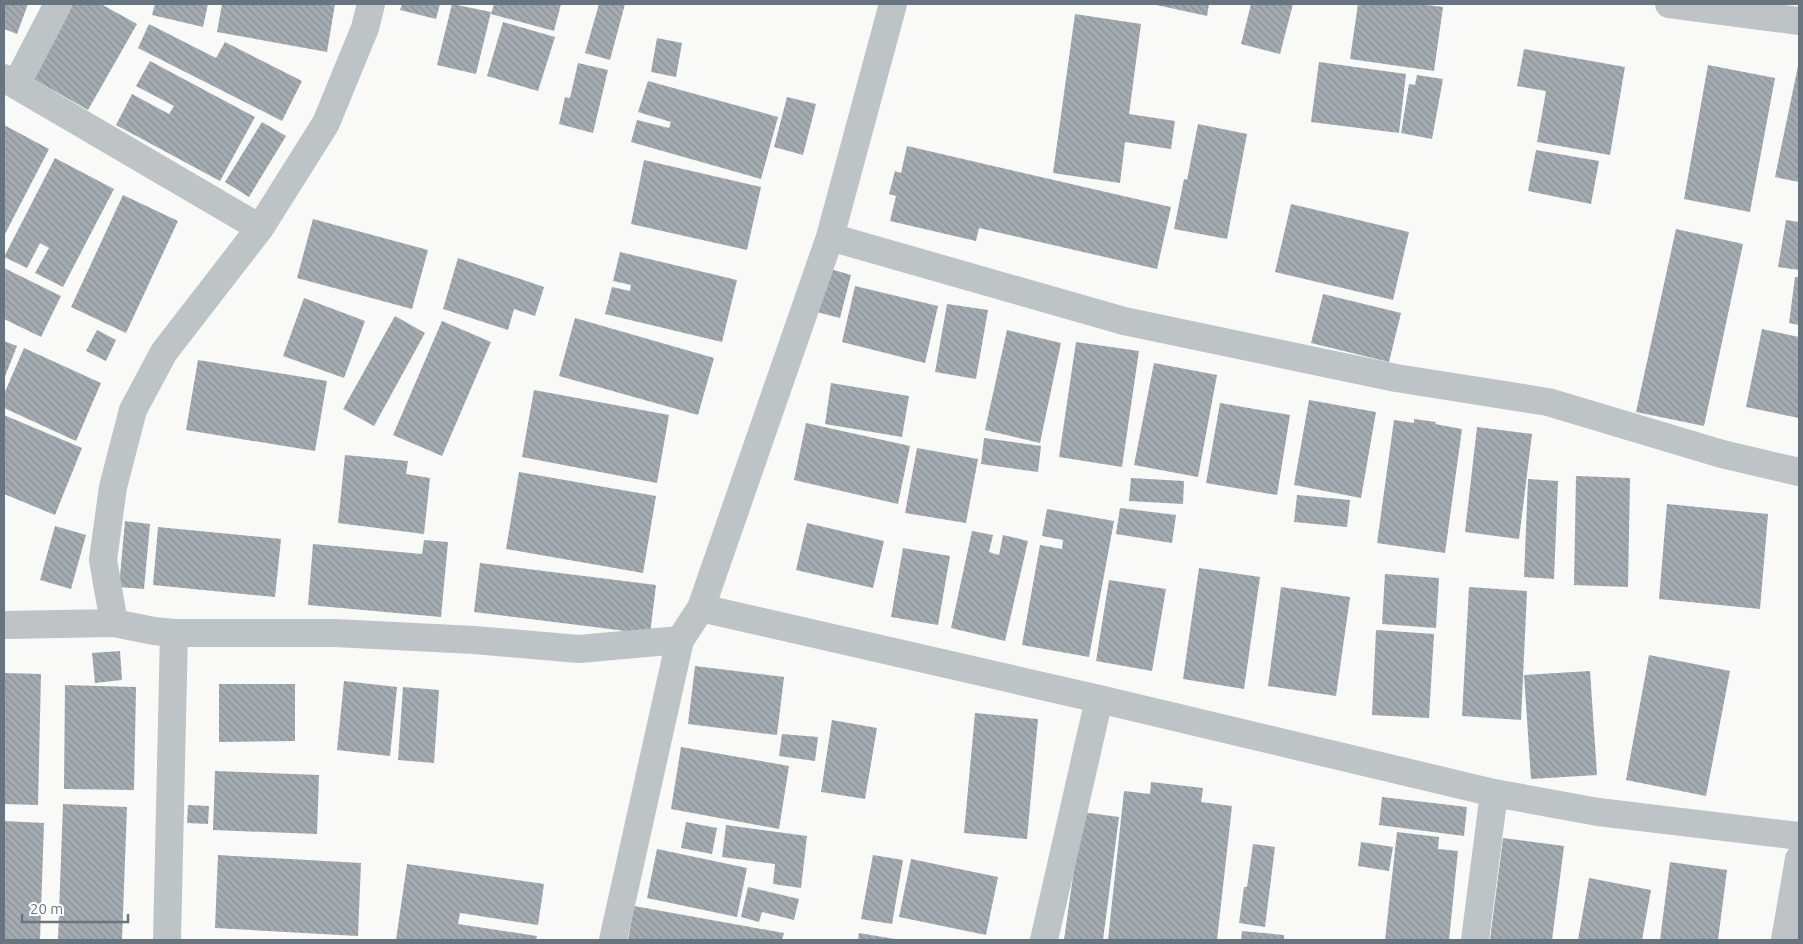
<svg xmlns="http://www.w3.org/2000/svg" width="1803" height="944" viewBox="0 0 1803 944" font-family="Ubuntu,sans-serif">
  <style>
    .building { fill: url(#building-back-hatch) }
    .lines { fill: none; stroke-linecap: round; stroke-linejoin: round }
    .minor { stroke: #bec3c6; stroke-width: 28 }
  </style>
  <defs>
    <pattern id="building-back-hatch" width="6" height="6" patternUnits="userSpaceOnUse" patternTransform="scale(1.25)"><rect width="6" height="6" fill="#a4acb2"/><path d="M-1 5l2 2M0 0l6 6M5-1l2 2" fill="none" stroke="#899196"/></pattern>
  </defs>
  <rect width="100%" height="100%" fill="#f9f9f7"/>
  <!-- building -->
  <path class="building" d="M4,4h24l-11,30 -13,-5z
    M68,4h33l36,20 -49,86 -60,-34z
    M155,4h53l-5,23 -51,-12z
    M222,4h113l-8,48 -110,-20z
    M402,4h38l-4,15 -36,-9z
    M452,4l39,8 -15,62 -39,-9z
    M494,4h67l-7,27 -63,-17z
    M599,4h26l-15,56 -25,-7z
    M1152,4h57l-2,12z
    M1251,4h42l-13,50 -39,-10z
    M1358,4h61l24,3 -9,64 -84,-12z
    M1075,14l66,10 -12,90 46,7 -4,28 -46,-7 -5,41 -67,-10z
    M503,22l52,15 -17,54 -51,-15z
    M149,24l67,34 9,-16 77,39 -20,40 -144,-73z
    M657,38l25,5 -6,34 -25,-5z
    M1524,49l101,18 -15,88 -73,-13 9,-51 -29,-5z
    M150,61l105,56 -35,64 -104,-56 16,-31 37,20 5,-8 -38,-20z
    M1319,62l87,12 -7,59 -88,-11z
    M578,63l30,7 -15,63 -34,-9 6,-27 5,1z
    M1708,65l67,13 -25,134 -66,-13z
    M1798,66h1v116l-24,-5z
    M1417,75l26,4 -11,60 -31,-6 8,-49 6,1z
    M648,81l130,36 -17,62 -130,-37 6,-22 32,8 2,-6 -33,-10z
    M787,97l29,7 -13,51 -29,-8z
    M262,122l24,14 -37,61 -24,-15z
    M1198,124l49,10 -20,105 -53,-10 10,-50 3,1z
    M4,125l45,24 -45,87z
    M907,146l264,61 -14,62 -178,-41 -3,13 -86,-20 6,-25 -7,-2 6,-23 6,2z
    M1536,150l63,11 -8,43 -63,-13z
    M55,158l59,31 -51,98 -28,-14 14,-25 -9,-5 -13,25 -23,-11z
    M644,160l117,27 -14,63 -116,-26z
    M123,195l55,26 -52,112 -55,-26z
    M1291,204l118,28 -16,68 -118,-28z
    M313,219l115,31 -16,59 -115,-31z
    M1786,220l13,2v48l-21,-3z
    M1676,229l67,15 -39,182 -68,-14z
    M620,252l117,28 -15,62 -117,-28 7,-27 18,4 1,-6 -18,-4z
    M458,258l86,29 -9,29 -21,-7 -6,21 -65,-21z
    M820,266l31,9 -11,43 -31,-8z
    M4,268l57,28 -20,41 -37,-18z
    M1795,277h4v48l-10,-2z
    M855,286l83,20 -13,57 -83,-21z
    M1323,294l78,19 -12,49 -78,-19z
    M304,298l61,23 -21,57 -61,-22z
    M947,304l41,6 -12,69 -41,-7z
    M395,316l30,17 -51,93 -31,-17z
    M575,318l139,40 -16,57 -139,-39z
    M442,321l49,21 -49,114 -49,-21z
    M1762,329l37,8v81l-53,-11z
    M97,330l19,10 -10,21 -20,-10z
    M1007,330l54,13 -21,100 -55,-13z
    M4,341l13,5 -13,33z
    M1076,342l63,9 -17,116 -63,-10z
    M24,348l77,35 -25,58 -72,-33v-14z
    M198,360l129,21 -12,70 -129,-21z
    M1154,363l63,12 -19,102 -64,-12z
    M831,383l78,13 -7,41 -77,-13z
    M534,390l135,25 -12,68 -135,-26z
    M1309,400l67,12 -15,86 -67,-13z
    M1220,403l70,12 -13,80 -71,-12z
    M4,415l78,33 -27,67 -51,-21z
    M1414,419l22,3 -1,2 27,5 -17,124 -68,-10 17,-123 20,3z
    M806,423l104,23 -12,58 -104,-24z
    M1477,427l55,7 -13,105 -54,-7z
    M984,438l57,8 -3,26 -57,-8z
    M917,448l61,11 -12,64 -61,-10z
    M345,455l63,6 -2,13 24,4 -6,56 -86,-11z
    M519,472l137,24 -13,77 -137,-24z
    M1576,476l54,2 -2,109 -54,-2z
    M1131,478l53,3 -1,23 -54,-3z
    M1528,479l30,2 -4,98 -30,-2z
    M1297,495l53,5 -3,27 -53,-5z
    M1667,504l101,10 -8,95 -101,-10z
    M1120,508l56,7 -4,28 -56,-9z
    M1047,509l67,12 -25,136 -67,-12 18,-100 22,4 1,-9 -21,-4z
    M125,521l25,3 -6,65 -25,-2z
    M807,523l77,18 -11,47 -77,-18z
    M55,526l31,9 -15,54 -31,-9z
    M158,527l123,12 -6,58 -122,-12z
    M972,531l21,4 -4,17 10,3 4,-20 25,6 -23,100 -54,-13z
    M424,540l24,2 -7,75 -133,-12 5,-61 109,10z
    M903,548l47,8 -12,69 -47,-8z
    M480,563l176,22 -6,49 -176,-22z
    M1199,568l61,9 -16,112 -61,-10z
    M1385,574l54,4 -3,50 -54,-4z
    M1109,580l57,9 -14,82 -56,-10z
    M1281,587l69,10 -14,99 -68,-10z
    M1469,587l58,4 -6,129 -59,-4z
    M1376,630l58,4 -5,84 -57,-3z
    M120,651l2,29 -27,3 -3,-30z
    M1649,655l81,16 -24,125 -80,-16z
    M695,666l89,11 -7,58 -89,-11z
    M1590,671l7,104 -66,4 -7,-104z
    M4,673l37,1 -3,131 -34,-1z
    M344,681l53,6 -7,69 -53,-6z
    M219,684h76v57l-76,1z
    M65,685l71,2 -2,103 -70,-1z
    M403,687l36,3 -5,73 -36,-3z
    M975,713l63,6 -11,120 -63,-6z
    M832,720l45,8 -12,71 -44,-7z
    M782,734l36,3 -3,24 -36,-5z
    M681,747l108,19 -10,63 -108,-20z
    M215,771l104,4 -2,59 -104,-4z
    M1151,782l52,6 -2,14 31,4 -15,134h-109l16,-149 26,3z
    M1382,797l85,10 -3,29 -85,-11z
    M63,804l64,3 -5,133h-64z
    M188,805l21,1 -1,18 -21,-1z
    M1082,812l37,5 -16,123h-39z
    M4,821l40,2 -4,117h-36z
    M686,822l31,6 -5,26 -31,-6z
    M726,825l81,11 -6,52 -28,-4 2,-20 -53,-7z
    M1397,832l42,5 -1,12 20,2 -9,89h-64z
    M1503,838l61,8 -12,94h-62z
    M1361,842l32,5 -4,24 -31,-5z
    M1253,844l22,3 -10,80 -26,-4 5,-36h3z
    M657,849l90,19 -10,49 -90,-19z
    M218,855l143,8 -3,73 -143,-8z
    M873,855l30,5 -11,64 -31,-5z
    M911,859l87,18 -12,58 -87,-18z
    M1670,862l57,8 -9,70h-58z
    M407,864l137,20 -6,41 -78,-12 -2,11 79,12 -1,4h-140z
    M1589,878l62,12 -9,50h-64z
    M748,887l51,12 -5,21 -32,-8 -3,10 -18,-5z
    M634,906l150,27 -2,7h-154z
    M1242,931l42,4v5h-43z
    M859,933l36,6v1h-37z"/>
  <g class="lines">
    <!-- minor -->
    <path class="minor" d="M1669,4l130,17
      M4,78l256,150
      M16,85l42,-81
      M830,237l294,84 272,57 152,24 174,52 77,18
      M701,608l398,91 395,94 104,19 201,24
      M114,623l-11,-63 10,-73 20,-77 31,-58 96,-124 66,-105 39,-95 6,-24
      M4,625l110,-2 40,8 20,2h161l139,7 105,9 101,-9
      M167,940l7,-307
      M613,940l67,-300 21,-32 129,-371 63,-233
      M1044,940l55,-241
      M1475,940l19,-147
      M1785,940l14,-81"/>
  </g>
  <!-- border -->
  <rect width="1803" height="944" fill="none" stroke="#66757f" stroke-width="10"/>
  <!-- scale -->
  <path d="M22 914v8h106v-8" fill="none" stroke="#66757f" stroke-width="2.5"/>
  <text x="30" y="914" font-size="15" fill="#66757f" stroke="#ffffff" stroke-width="4" paint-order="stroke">20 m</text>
</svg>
